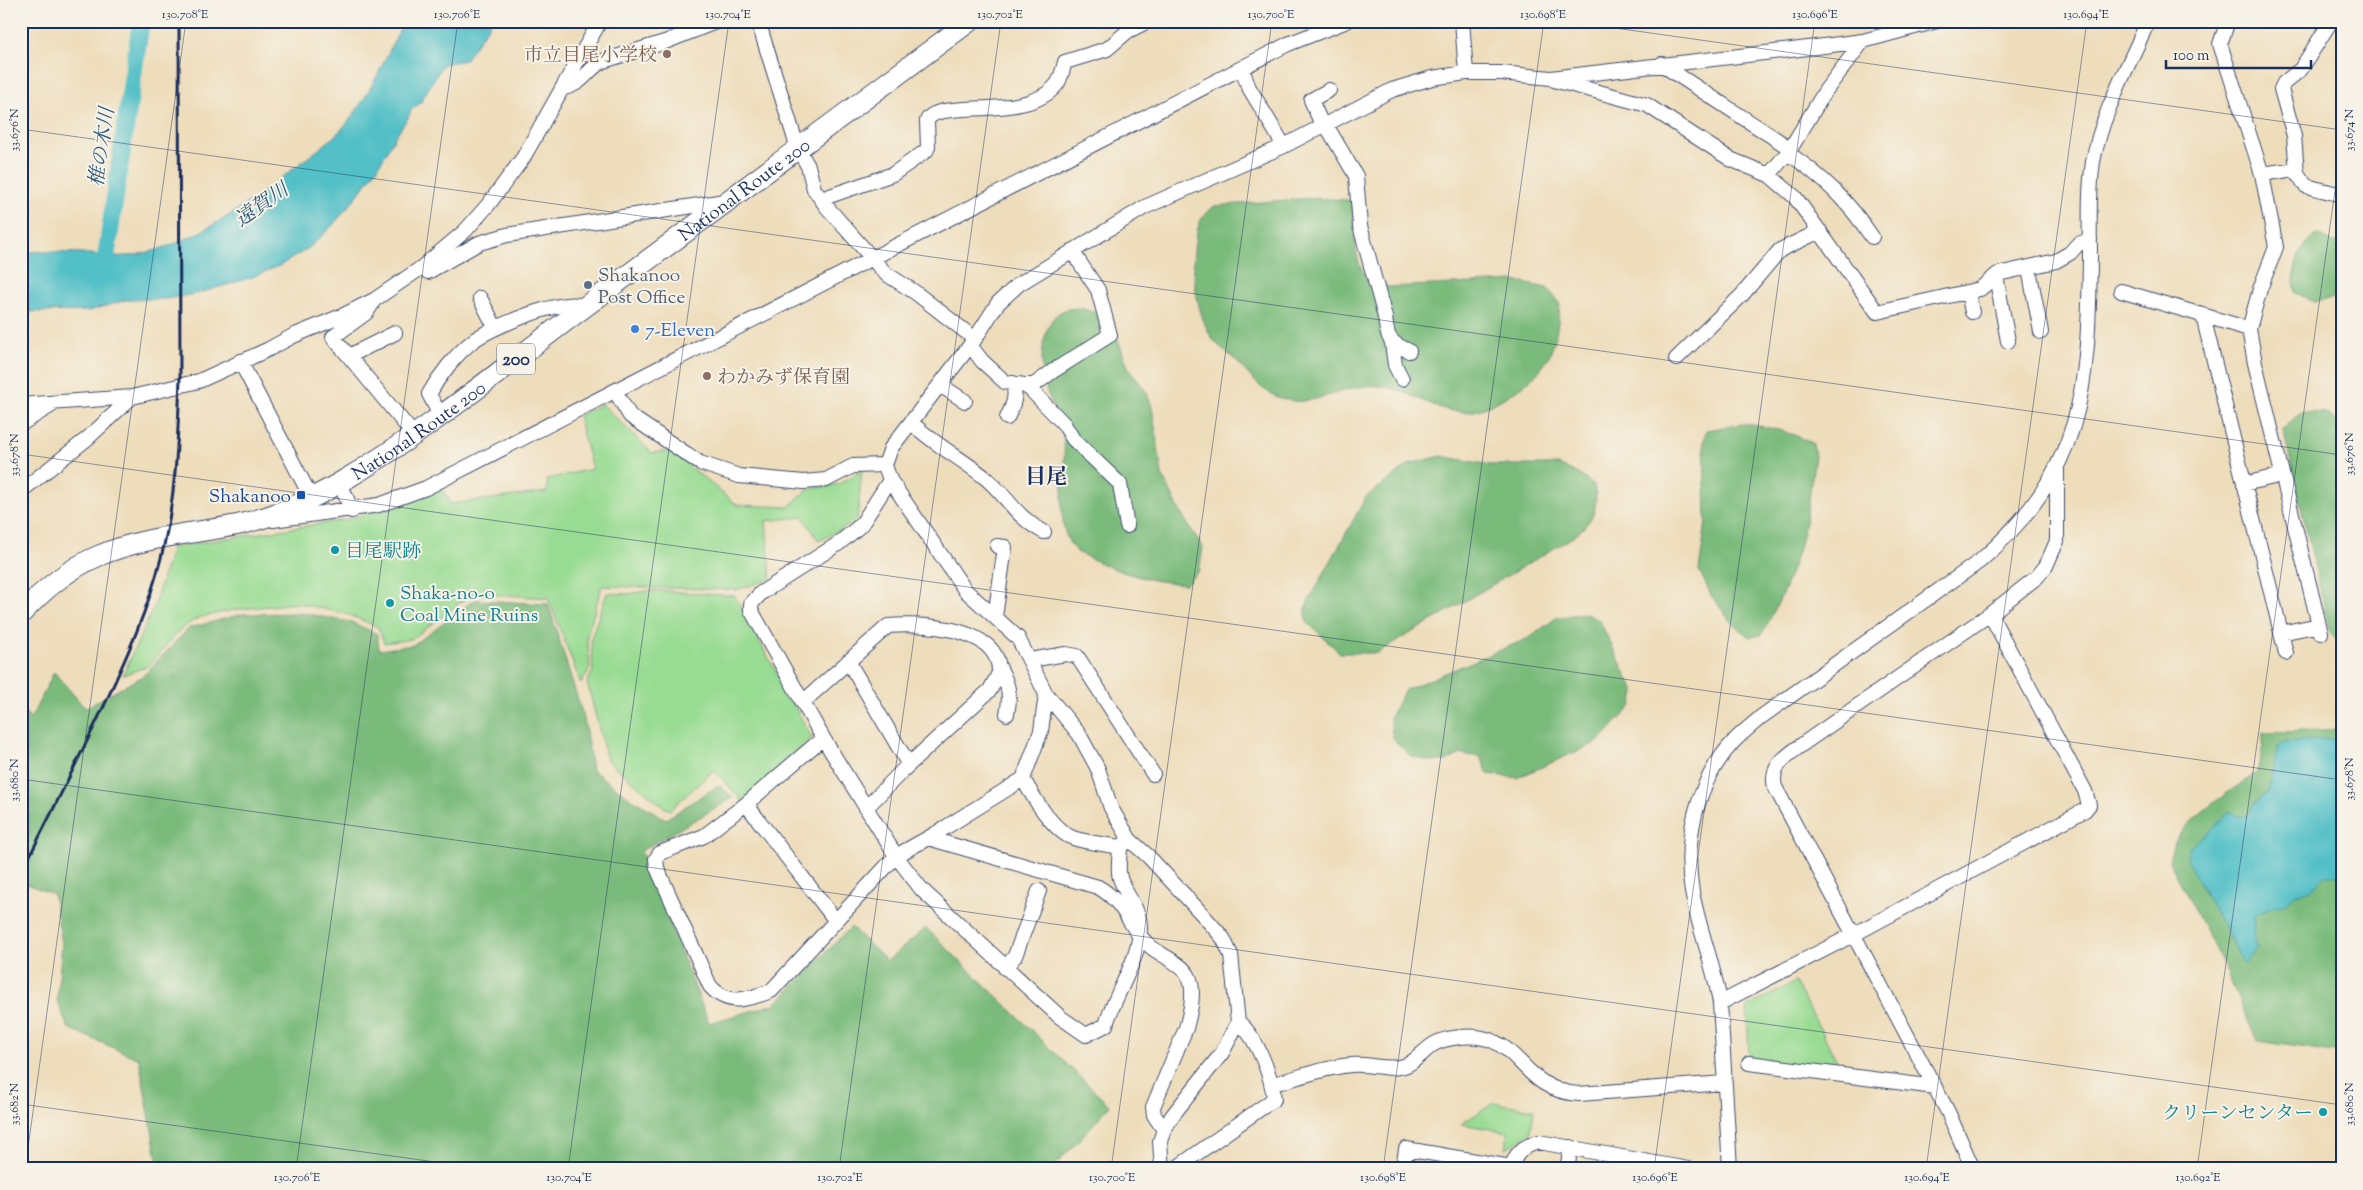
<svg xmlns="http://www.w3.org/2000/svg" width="2363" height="1190" viewBox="0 0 2363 1190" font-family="'Sorts Mill Goudy','Noto Serif JP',serif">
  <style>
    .green { fill: #98db92; stroke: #5a8578 }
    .forest { fill: #7abb7c; stroke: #4a756d }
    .water { fill: #52c0c7; stroke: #367892 }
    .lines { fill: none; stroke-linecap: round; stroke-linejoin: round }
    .river { stroke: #52c0c7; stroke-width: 18 }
    .minor-casing { stroke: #3b496c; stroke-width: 16 }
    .highway-casing { stroke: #3b496c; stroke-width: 22 }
    .minor { stroke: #fff; stroke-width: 14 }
    .highway { stroke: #fff; stroke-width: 20 }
    .rail { stroke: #1b2f5e; stroke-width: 3 }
    .ticks { fill: none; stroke: #1b2f5e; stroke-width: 1; stroke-opacity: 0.45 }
    .education-dot { fill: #8d6e63; stroke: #f7f3e8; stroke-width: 2 }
    .service-dot { fill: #5c6f8a; stroke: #f7f3e8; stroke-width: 2 }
    .shop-dot { fill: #3f7fe0; stroke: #f7f3e8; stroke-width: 2 }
    .transit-dot { fill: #1a4fb4; stroke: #f7f3e8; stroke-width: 2 }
    .culture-dot { fill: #0f9aa8; stroke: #f7f3e8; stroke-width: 2 }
    .labels { text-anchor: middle; stroke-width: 4; stroke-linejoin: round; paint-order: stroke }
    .shield { fill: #f7f3e8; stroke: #5d6a87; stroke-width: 1 }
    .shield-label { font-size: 18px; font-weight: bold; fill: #1b2f5e }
    .education-label { font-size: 19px; fill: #785e54; stroke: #f7f3e8; text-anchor: end }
    .street-label { font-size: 19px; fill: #1b2f5e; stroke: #f7f3e8 }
    .service-label { font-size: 19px; fill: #4e5e75; stroke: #f7f3e8; text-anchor: start }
    .shop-label { font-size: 19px; fill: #366cbe; stroke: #f7f3e8; text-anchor: start }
    .transit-label { font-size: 19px; fill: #164399; stroke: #f7f3e8; text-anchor: end }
    .culture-label { font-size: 19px; fill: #0d838f; stroke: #f7f3e8; text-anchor: start }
    .water-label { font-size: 20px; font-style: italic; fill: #2c5a7e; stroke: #f7f3e8 }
    .quarter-label { font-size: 21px; font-weight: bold; fill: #1b2f5e; stroke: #f7f3e8 }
    .neatline { fill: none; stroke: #1b2f5e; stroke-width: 2 }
    .ticks-label { font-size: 12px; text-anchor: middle; fill: #1b2f5e }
  </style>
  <rect width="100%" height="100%" fill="#f7f3e8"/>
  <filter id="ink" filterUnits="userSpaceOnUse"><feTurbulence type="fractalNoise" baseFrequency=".02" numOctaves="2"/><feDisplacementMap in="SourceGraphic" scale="10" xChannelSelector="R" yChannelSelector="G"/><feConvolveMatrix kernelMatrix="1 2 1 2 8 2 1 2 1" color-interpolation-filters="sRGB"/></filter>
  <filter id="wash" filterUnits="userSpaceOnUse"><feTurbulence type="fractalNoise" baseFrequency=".0096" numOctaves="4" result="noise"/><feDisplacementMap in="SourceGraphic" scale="20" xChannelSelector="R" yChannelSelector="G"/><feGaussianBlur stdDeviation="1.12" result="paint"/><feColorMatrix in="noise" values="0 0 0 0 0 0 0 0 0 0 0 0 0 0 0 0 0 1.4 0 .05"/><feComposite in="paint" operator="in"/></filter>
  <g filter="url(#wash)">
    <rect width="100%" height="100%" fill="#edb"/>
    <!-- green -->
    <path class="green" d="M602,404l50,49 19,-2 66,54 51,2 21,-18 30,-5 23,-14 -5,51 -38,20 -16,-24 -37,4 5,58 -35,11 -134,-4 -15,50 3,32 -9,16 -33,-86 -75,-5 -61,46 -28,4 -6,-16 -29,-12 -51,-12 -65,7 -35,8 -16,10 -34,38 -25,9 31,-69 18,-59 172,-27 99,-30 8,14 96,-12v-13l45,-10 -14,-53z
      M654,590l81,6 77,142 -70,63 -28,-31 -44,40 -5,-2 -58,-48 -20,-78 6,-11 -2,-33 16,-45 21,1z
      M1795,982l48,90 -94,-13 -2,-52z
      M1494,1103l40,6 -3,24 -25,16 2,-17 -47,-8z"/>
    <!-- forest -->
    <path class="forest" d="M1310,198l38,2 7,5c0,20 -3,59 13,73 5,5 14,6 21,9l125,-6 33,7 13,15c-4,50 -12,70 -56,95 -12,7 -28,15 -42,14 -31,-2 -53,-23 -83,-26 -32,-4 -65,23 -96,13 -20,-6 -30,-20 -44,-35 -8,-9 -20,-16 -27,-26 -18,-28 -25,-87 -11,-118 3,-5 9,-10 13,-14z
      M2317,234l25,12v51l-27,4 -20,-8c-3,-23 2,-45 22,-59z
      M1080,308l30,9 18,50 19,26 5,14 10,68 21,42 20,30 -4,24 -13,13c-33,-2 -65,-10 -94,-25 -6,-3 -13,-5 -17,-9 -23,-24 -8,-77 -11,-108 -2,-21 -15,-40 -20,-61 -5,-20 -2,-64 21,-71 4,-2 10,-1 15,-2z
      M2301,412l25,1 16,13v221l-12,-15 -47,-203z
      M1744,424c25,3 46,7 69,20l2,12c-4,25 -6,51 -12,76 -7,33 -25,75 -42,103l-12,2 -18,-15 -20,-27 -12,-25 7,-48 -2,-79 2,-13z
      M1441,456l50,9h67l17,7 19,13c6,29 -4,39 -26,55l-191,113h-37l-34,-32v-15l60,-109 44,-33z
      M474,600l74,4 36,115 8,51 38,28 36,21 53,-34 14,13 -92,53 68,172 66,-19 76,-77 36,34 39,-33 184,178 -58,63h-893l-20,-110 -71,-31 -11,-28 5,-57 -9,-49 -32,-12v-173l10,9 23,-46 31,36 58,-32 46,-48 54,-14 59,-1 49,9 26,12 2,16 34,-5z
      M1584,613l15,7 36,72 -3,14 -34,36 -81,36 -29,-4 -7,-17 -20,-3 -14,7h-19l-18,-6 -17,-16 -3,-22 15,-27 124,-52 27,-20z
      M2342,729v324l-85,-12 -36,-81 -52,-99c2,-6 3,-13 5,-19 12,-22 61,-55 83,-69l6,-28v-12z"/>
    <!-- water -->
    <path class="water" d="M404,21h88l-27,39 -22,4 -23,39 -9,7 -3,8 -12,17 -19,34 -23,31 -22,26 -23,22 -28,17 -31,13 -54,16 -31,5 -39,1 -37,11 -68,1v-61c20,1 41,1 61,2 18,2 35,5 53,2 59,-10 116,-53 162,-89 19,-15 40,-29 54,-48 22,-29 36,-64 53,-97z
      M2342,738v136l-19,3 -12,13 -16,4 -10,9 -29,11 -3,18 4,17 -13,15 -57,-103 2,-13 40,-35 13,4 8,-3 3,-10 15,-12 10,-45 8,-5z"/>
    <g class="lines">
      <!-- river -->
      <path class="river" d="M103,278l38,-257"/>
    </g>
  </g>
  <g filter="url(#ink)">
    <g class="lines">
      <!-- minor casing -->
      <g class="minor-casing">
        <path id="minor" d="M758,21l40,128 10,17 6,23 12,17 59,67 31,20 59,46
          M1462,21l4,52
          M2228,21l-8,23 42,130 14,73 -16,42 -11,40 6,34 66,270
          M2331,21l-30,48 -17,14 -3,6 13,47 3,37 9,13 36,9
          M1661,64l130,85
          M1242,68l6,18 36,60
          M1554,80l93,25 83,54 39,16 26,22 82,115 103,-23 18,-15 58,-13 14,-8 8,-9 12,-4
          M564,88c22,-6 21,-17 39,-27l62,-19 53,-21
          M1326,125l30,51 4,50 25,91c2,22 4,25 24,34
          M1323,127l-12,-27 18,-10
          M1788,153c35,24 60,48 84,84
          M2262,174l34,-5
          M1769,175l20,-24 37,-61 37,-49
          M821,199l72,-25 33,-23 2,-4 -1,-26c9,-24 101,2 130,-37 4,-5 6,-15 8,-22l42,-13 21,-18 20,-10
          M2029,269l12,63
          M428,272l51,-29 28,-8 218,-34
          M1996,276l12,65
          M2121,291l128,38
          M1968,292l4,20
          M480,298l15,29
          M372,304l-6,9 -33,24 81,98
          M2203,316l83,337
          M1392,343l3,22 7,14
          M970,345l12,16 23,21 19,3 7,5 33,34 9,15 47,45 7,42
          M349,356l46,-23
          M1676,359l66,-64 38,-45 40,-19
          M240,361l72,138
          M940,385l25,16
          M1024,385h10l19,-14 57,-36 -12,-45 -26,-39
          M615,391l15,25 70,47 39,13 65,6 22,-2 27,-14 32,-1
          M21,405l111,-8 67,-16 70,-32 24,-13 51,-21 30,-15 47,-32 44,-37 23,-26 35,-47 77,-137
          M441,417l-12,-23c10,-18 27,-40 44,-53 16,-13 95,-46 111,-34
          M1007,418c6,-13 10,-21 6,-35
          M911,422c23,23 52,37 77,58 21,19 29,38 56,52
          M21,424l31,-19
          M890,480l-29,45 -23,19 -77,49 -10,11v6l72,128 73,118 26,34 138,127 26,18 20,-10c8,-30 35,-67 34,-98 0,-18 -15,-32 -20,-49 -3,-9 0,-22 0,-31l10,-7
          M340,483l12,28
          M2244,484l38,-9
          M21,491l67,-53 44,-41
          M273,520l106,-15 47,-17 862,-444 59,-23
          M995,617l10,-70 -8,-1
          M2281,633l38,-8
          M1030,660l36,-6 11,2 76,118
          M848,661l61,104
          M999,667c10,18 12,28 8,47
          M803,702l85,-76c31,-3 113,0 111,47l-9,17 -87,80 -37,38
          M823,738l-77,66 -42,32 -44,17 -4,6 1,9 53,118c18,21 39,13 61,5l125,-135 39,-22 88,-55 18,-48 5,-37
          M1023,779c10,18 30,52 50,59 15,5 32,6 47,9
          M746,804l90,117
          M928,838l170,49c31,18 29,41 53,60 11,9 30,16 37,28 8,13 2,39 -2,53l-33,79 1,8 10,15
          M1005,968l10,-12 24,-65
          M1720,1003l133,-68 232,-125 4,-5 -4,-14 -95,-177
          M1749,1063l186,24
          M1273,1084c25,-6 52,-17 78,-19 18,-2 34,6 53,1 11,-3 20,-16 30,-22 12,-7 36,-9 49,-6 39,8 43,53 96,56l145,-11
          M21,1164l1,5
          M1162,1169l-2,-28 4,-11 8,-14 50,-63 16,-31 -7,-67 -8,-17 -21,-24 -53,-57 -19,-17 -19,-32 -13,-39 -19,-35 -33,-40 -28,-56 -53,-48 -75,-110 -5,-15 6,-17 84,-109 23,-36 21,-19 126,-77 139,-61 108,-56 40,-12 34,-5h35l50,5 257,-30 55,-7 74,-20
          M1175,1169l99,-70c-2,-22 -18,-64 -36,-77
          M1403,1169l3,-20 105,18
          M1511,1169c4,-16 12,-23 28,-27l149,27
          M1567,1169l4,-22
          M1730,1169l-10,-166c-6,-38 -21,-73 -28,-111 -9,-53 5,-112 43,-152 8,-8 17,-15 26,-23l219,-156c104,-91 108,-171 110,-301 0,-32 -2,-66 3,-98 9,-50 35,-94 55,-141
          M1973,1169l-25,-57 -173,-325c-6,-23 15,-33 32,-46l183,-127 47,-37 9,-11 11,-25v-71"/>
      </g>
      <!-- highway casing -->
      <g class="highway-casing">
        <g id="highway">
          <path id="s1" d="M21,614c22,-24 47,-45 77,-58 43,-19 93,-22 139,-31 37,-8 72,-24 104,-43 87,-51 164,-116 245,-176 128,-95 256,-190 384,-285"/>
        </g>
      </g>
      <!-- minor -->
      <use href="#minor" class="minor"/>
      <!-- highway -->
      <use href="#highway" class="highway"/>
      <!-- rail -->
      <path class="rail" d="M21,873c28,-55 56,-111 83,-167 22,-48 44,-96 57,-148 15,-59 17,-120 19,-181l-1,-356"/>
    </g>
  </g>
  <!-- ticks -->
  <path class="ticks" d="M1565,21l777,109M21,129l2321,326M21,454l2321,326M21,779l2321,326M21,1104l464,65M25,1169l161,-1148M296,1169l162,-1148M568,1169l161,-1148M839,1169l162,-1148M1111,1169l161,-1148M1383,1169l161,-1148M1654,1169l161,-1148M1926,1169l161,-1148M2197,1169l145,-1028"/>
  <!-- markers -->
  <g class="education-dot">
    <circle cx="667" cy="54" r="5"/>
    <circle cx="707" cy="376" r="5"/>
  </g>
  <circle class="service-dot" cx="588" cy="285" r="5"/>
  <circle class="shop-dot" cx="635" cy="329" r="5"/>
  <rect class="transit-dot" x="296" y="490" width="10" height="10" rx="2.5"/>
  <g class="culture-dot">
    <circle cx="335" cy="550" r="5"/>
    <circle cx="390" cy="603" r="5"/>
    <circle cx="2323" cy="1112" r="5"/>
  </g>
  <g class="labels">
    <!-- shield labels -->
    <rect class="shield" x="497" y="343.5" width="38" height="31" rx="4"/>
    <g class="shield-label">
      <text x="516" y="365">200</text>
    </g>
    <!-- education labels -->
    <g class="education-label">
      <text x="657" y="61">市立目尾小学校</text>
      <text x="717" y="383" text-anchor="start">わかみず保育園</text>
    </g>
    <!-- street labels -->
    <g class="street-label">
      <text dy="7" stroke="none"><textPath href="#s1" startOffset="851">National Route 200</textPath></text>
      <text dy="7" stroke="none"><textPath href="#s1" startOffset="446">National Route 200</textPath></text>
    </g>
    <!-- service labels -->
    <g class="service-label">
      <text x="598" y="281">Shakanoo<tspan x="598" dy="22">Post Office</tspan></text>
    </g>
    <!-- shop labels -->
    <g class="shop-label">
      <text x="645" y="336">7-Eleven</text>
    </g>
    <!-- transit labels -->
    <g class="transit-label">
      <text x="291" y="502">Shakanoo</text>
    </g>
    <!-- culture labels -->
    <g class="culture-label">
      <text x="345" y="557">目尾駅跡</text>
      <text x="400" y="599">Shaka-no-o<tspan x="400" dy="22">Coal Mine Ruins</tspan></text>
      <text x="2313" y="1119" text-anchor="end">クリーンセンター</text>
    </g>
    <!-- water labels -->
    <g class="water-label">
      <text transform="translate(101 147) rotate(-82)" y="7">椎の木川</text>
      <text transform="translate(261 204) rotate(-35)" y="7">遠賀川</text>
    </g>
    <!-- quarter labels -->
    <g class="quarter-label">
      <text x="1046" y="483">目尾</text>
    </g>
  </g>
  <!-- margin -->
  <rect width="2363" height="1190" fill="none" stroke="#f7f3e8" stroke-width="55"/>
  <!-- scale -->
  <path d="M2166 60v8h145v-8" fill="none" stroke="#1b2f5e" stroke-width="2.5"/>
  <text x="2173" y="60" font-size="15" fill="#1b2f5e" stroke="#f7f3e8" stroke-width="4" paint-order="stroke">100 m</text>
  <rect x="28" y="28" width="2308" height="1134" class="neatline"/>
  <g class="ticks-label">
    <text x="185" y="18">130.708°E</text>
    <text x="457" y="18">130.706°E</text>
    <text x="728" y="18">130.704°E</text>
    <text x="1000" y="18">130.702°E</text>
    <text x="1271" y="18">130.700°E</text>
    <text x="1543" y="18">130.698°E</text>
    <text x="1815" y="18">130.696°E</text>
    <text x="2086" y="18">130.694°E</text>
    <text transform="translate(2349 130) rotate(-90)" y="4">33.674°N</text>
    <text transform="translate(14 130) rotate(-90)" y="4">33.676°N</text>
    <text transform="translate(2349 454) rotate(-90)" y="4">33.676°N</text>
    <text transform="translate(14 455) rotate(-90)" y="4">33.678°N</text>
    <text transform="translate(2349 779) rotate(-90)" y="4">33.678°N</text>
    <text transform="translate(14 780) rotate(-90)" y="4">33.680°N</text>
    <text transform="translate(2349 1104) rotate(-90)" y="4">33.680°N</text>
    <text transform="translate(14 1104) rotate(-90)" y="4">33.682°N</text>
    <text x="297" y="1181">130.706°E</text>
    <text x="569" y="1181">130.704°E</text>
    <text x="840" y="1181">130.702°E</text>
    <text x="1112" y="1181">130.700°E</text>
    <text x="1383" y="1181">130.698°E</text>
    <text x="1655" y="1181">130.696°E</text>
    <text x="1927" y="1181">130.694°E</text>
    <text x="2198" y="1181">130.692°E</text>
  </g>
</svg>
